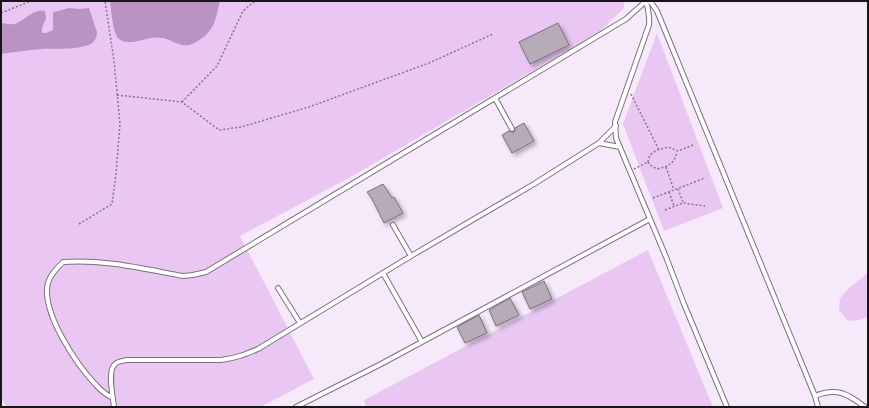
<svg xmlns="http://www.w3.org/2000/svg" width="869" height="408" viewBox="0 0 869 408" font-family="'Noto Sans',sans-serif">
  <style>
    .green { fill: #eac7f3 }
    .water { fill: #ba92c4 }
    .building { fill: #b7abba; stroke: #7a6f7d; filter: url(#shadow) }
    .lines { fill: none; stroke-linecap: round; stroke-linejoin: round }
    .service-casing { stroke: #7c717f; stroke-width: 6 }
    .path { stroke: #817883; stroke-width: 1.5; stroke-dasharray: 2 2; stroke-linecap: butt }
    .service { stroke: #fff; stroke-width: 4 }
  </style>
  <defs>
    <filter id="shadow"><feDropShadow dx="3" dy="3" stdDeviation="2" flood-color="#0004"/></filter>
  </defs>
  <rect width="100%" height="100%" fill="#f6e9f9"/>
  <!-- green -->
  <path class="green" d="M1,1h624l-2,8 -24,23 -250,146 -109,58 74,143 -54,28h-253l-6,-9z
    M657,33l66,175 -59,23 -41,-107z
    M648,250l65,157h-347l-2,-7z
    M868,273v44l-8,3 -12,1 -9,-11 1,-12 9,-10z"/>
  <!-- water -->
  <path class="water" d="M110,1h110c-4,16 -5,30 -21,39 -5,4 -10,6 -17,5 -12,-3 -15,-9 -30,-7 -9,1 -24,8 -33,1 -6,-5 -8,-29 -9,-38z
    M69,8l10,1 10,-1 8,24c0,3 -1,7 -3,9 -8,10 -40,7 -52,8 -14,1 -27,3 -41,5v-31c4,0 9,2 14,1 9,-3 19,-16 30,-13 0,2 1,4 1,7 -1,6 -5,6 -4,15h4l7,-3v-17l1,-1z"/>
  <!-- building -->
  <path class="building" d="M558,23l11,22 -39,19 -11,-22z
    M524,123l10,18 -22,12 -10,-18 7,-4 3,1h2l1,-2v-2z
    M383,184l9,14 2,-1 9,16 -19,10 -12,-24 -5,-7z
    M544,281l8,18 -22,10 -8,-17z
    M510,298l9,17 -23,11 -7,-16z
    M479,315l8,18 -22,10 -8,-16z"/>
  <g class="lines">
    <!-- service casing -->
    <g class="service-casing">
      <path id="service" d="M646,1c2,8 4,15 3,24l-34,97 1,16 50,119 18,47 43,103
        M650,1l7,10 158,385 3,11
        M495,98l17,31
        M616,126l-17,17 21,4
        M393,225l18,31
        M383,273l39,69
        M278,288l22,35
        M815,396c22,-9 33,-2 50,11
        M113,398c-6,-3 -12,-7 -17,-13 -20,-21 -51,-68 -49,-97 1,-11 9,-19 16,-26 41,-3 81,7 120,14l10,-1 13,-3 420,-253 20,-18
        M114,407c-1,-10 -7,-36 1,-43 3,-3 8,-3 12,-4h94c15,-2 23,-5 37,-11l153,-93 123,-72 65,-41
        M296,407l85,-43 269,-145"/>
    </g>
    <!-- path -->
    <path class="path" d="M1,13l30,-12
      M631,94l28,56
      M117,95l65,7 37,28 22,-3 68,-20 120,-44 64,-29
      M182,102l35,-36 26,-55 12,-10
      M648,162c1,-11 10,-12 20,-15l10,4 15,-6
      M648,162l2,3 7,4c12,-3 17,-5 20,-17
      M666,167l8,23
      M634,169l14,-7
      M678,189l5,13
      M669,192l5,14
      M653,198l52,-20
      M665,210l18,-7 22,3
      M79,224l33,-20 4,-30 4,-50 -6,-63 -9,-60"/>
    <!-- service -->
    <use href="#service" class="service"/>
  </g>
  <!-- border -->
  <rect width="869" height="408" fill="none" stroke="#19151a" stroke-width="4"/>
</svg>
